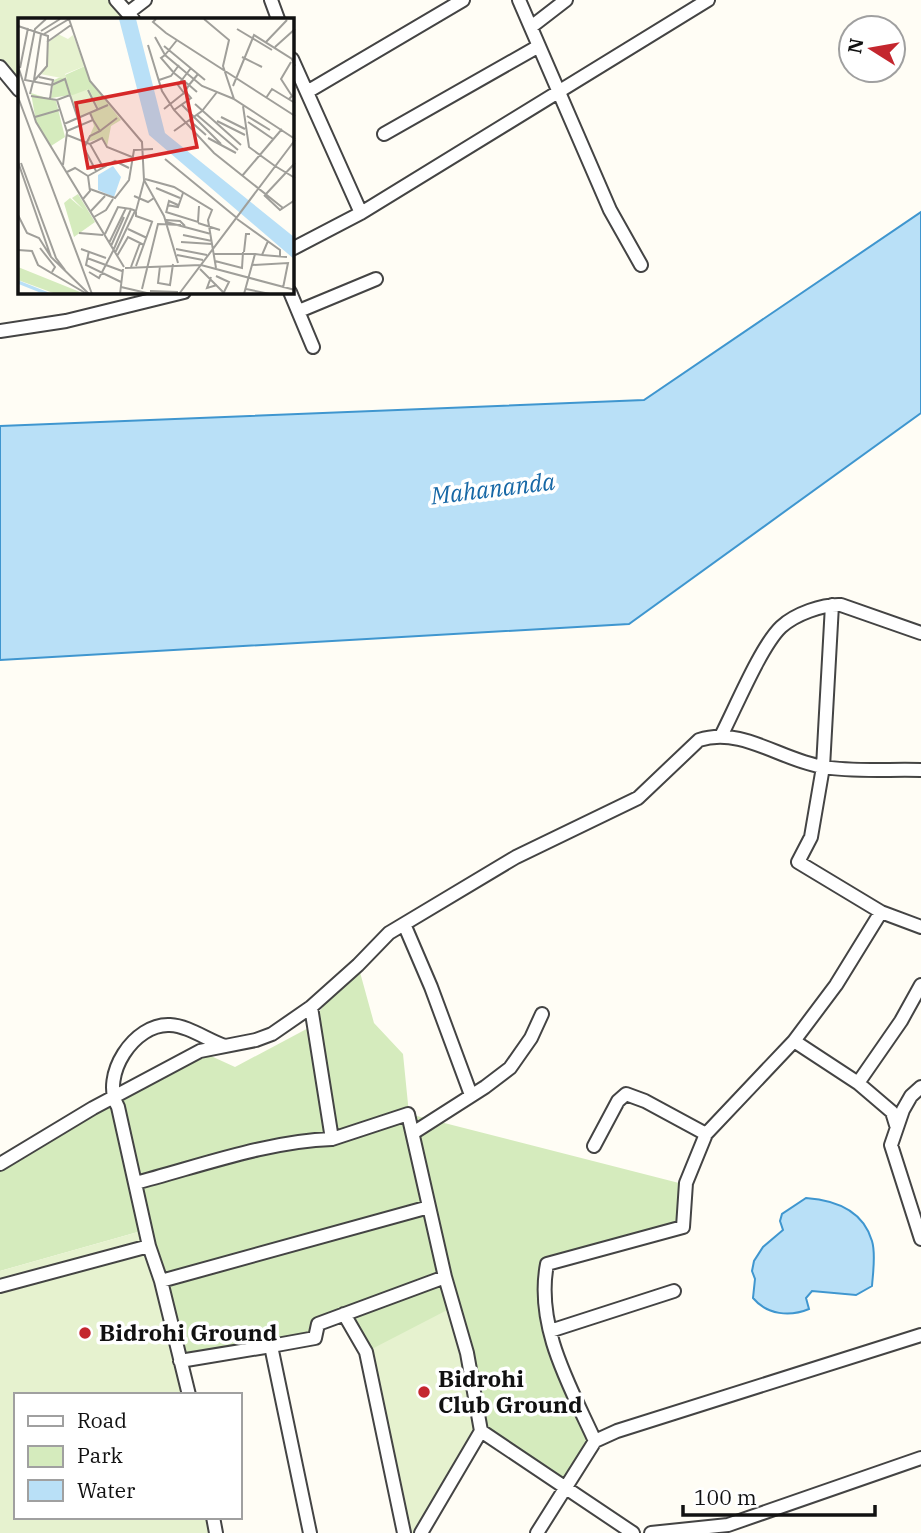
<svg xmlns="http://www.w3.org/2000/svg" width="921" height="1533" viewBox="0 0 921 1533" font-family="'IBM Plex Serif',serif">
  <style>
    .green { fill: #d5ebbd }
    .pitch { fill: #e6f2cf }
    .water { fill: #b9e0f7; stroke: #3f96cf; stroke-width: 2 }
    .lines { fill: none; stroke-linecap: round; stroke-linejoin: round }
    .minor-casing { stroke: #444; stroke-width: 16 }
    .minor { stroke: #fff; stroke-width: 12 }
    .poi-dot { fill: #c4262e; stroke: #fff; stroke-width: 2.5 }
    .labels { text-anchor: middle; stroke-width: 7; stroke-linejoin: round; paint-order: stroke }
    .poi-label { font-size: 23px; font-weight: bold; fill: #111; stroke: #fff; text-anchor: start }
    .water-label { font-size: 24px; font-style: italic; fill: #1768a6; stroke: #fff }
    .inset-river { fill: none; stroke: #b9e0f7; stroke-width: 3.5 }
    .inset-road { fill: none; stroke: #a09f9a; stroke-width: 2 }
    .view { fill: #d62828; fill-opacity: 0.15; stroke: #d62828; stroke-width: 3.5 }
    .inset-edge { fill: none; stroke: #111; stroke-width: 3.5 }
  </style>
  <rect width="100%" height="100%" fill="#fffdf5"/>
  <!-- green -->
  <path class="green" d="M358,965l16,58 29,31 6,60 270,69 4,44 -137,45 7,74 42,95 -27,42 -202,-131 -22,-37 -26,9 -3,14 -135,23 -17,-85 -18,-46 -145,41v-107l200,-113 35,16 79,-42 4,-12z"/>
  <!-- pitch -->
  <path class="pitch" d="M0,0h113l17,19h-111v65l-19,-21z
    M145,1230l40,165h-169v122h199l4,16h-219v-262z
    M453,1307l28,124 -65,102h-6l-44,-181z"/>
  <!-- water -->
  <path class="water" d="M921,212v201l-292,211 -629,36v-234l644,-26z
    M806,1198c28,2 57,12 66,43 4,13 1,31 0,45l-16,9 -44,-4 -6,7 3,11c-19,8 -42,6 -56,-11l2,-19 -3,-8 2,-10 9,-14 20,-17 -3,-9 2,-7z"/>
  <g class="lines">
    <!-- minor casing -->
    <g class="minor-casing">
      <path id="minor" d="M116,0l17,19
        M271,0l7,19
        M519,0l91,210 31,55
        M128,13l17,-13
        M531,27l35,-27
        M292,59l69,154
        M0,67l19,23
        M307,92l156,-92
        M384,134l155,-88
        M292,249l69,-36 347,-213
        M290,292l23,55
        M299,311l77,-32
        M0,331l66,-10 118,-29
        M832,605l-9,162 -12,70 -13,25 83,50 40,15
        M721,736c14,-27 40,-90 60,-109 14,-13 42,-23 60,-22l80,28
        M404,924l27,63 40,108
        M311,1007l21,132 76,-25 37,163
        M794,1041l64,42 34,29 4,13
        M858,1083l43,-62 20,-36
        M921,1087l-10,9 -8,14 -12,35 30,94
        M413,1133l72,-46 25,-19 21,-30 11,-24
        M594,1146l24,-45 8,-7 19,7 61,33
        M0,1164l93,-56 107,-57 56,-11 16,-6 39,-27 47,-42 31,-32 127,-76 122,-59 61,-58c43,-14 83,21 125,27 27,5 68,2 97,3
        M135,1183c62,-16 132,-42 197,-44
        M161,1281l268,-74
        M0,1286l149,-40
        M344,1314l22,38 38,181
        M550,1331l124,-40
        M271,1346l44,-8 3,-14 127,-47 22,76 14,78 152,102
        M180,1361l91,-15 39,187
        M189,1395l-28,-114 -12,-35 -31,-139c-18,-31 16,-84 52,-82 19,1 37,15 55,21
        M595,1441c-25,-55 -60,-114 -48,-177l136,-37 3,-44 20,-49 88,-93 42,-56 45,-73
        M213,1517l3,16
        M421,1533l60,-102
        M537,1533l58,-92 22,-10 304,-96
        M651,1533l77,-8 193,-67"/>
    </g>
    <!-- minor -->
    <use href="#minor" class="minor"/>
  </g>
  <!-- markers -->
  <g class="poi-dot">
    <circle cx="85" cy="1333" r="7"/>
    <circle cx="424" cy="1392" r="7"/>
  </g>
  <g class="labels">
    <!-- poi labels -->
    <g class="poi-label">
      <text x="99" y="1341">Bidrohi Ground</text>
      <text x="438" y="1387">Bidrohi<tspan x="438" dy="26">Club Ground</tspan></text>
    </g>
    <!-- water labels -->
    <g class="water-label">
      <text transform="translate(493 489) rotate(-7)" y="8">Mahananda</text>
    </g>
  </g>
  <!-- overview -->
  <g transform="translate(18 18)">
    <rect width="276" height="276" fill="#fffdf5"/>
    <path d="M67,48l5,15 31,39 -10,6 -4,21 -5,-9 -15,4 7,-16 -4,-13 -19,-18 -20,3 3,-18zM13,75l25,8 9,36 -14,9 -15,-24zM60,176l17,28 -21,15 -10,-34 6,-5 14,12 -12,-12zM0,249l67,27h-29l-38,-14z" fill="#d5ebbd"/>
    <path d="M40,16l10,5 5,-4 12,31 -20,8 2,5 -27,-5 6,-8 2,-23zM71,71l10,20 -21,10 -8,-23z" fill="#e6f2cf"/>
    <path d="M101,1h17l29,114 129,104v22l-145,-124zM95,148l8,11 -7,20 -16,-7v-15z" fill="#b9e0f7"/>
    <path class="inset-river" d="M0,264l30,12"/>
    <path class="inset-road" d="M28,1l-11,10 -10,51 27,5 -2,14M51,1l21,62 52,61 2,38 20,36 14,47M138,1l-3,3 13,11 129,83M186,1l25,21 -6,26 11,33 61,40M0,8l30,10 -1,30 -14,16 -3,12M219,11l35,21M23,13l19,-12M26,16l25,-15M137,19l10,18 -4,3 13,15 15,12 9,-11M159,22l-12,15 37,31 32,13M29,24l24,-17M248,24l21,-22M130,27l14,46 12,19 40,43 69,55M146,28l41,34M257,29l20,-18M224,39l20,10M0,48l18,56 88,145M2,50l8,-40M173,50l-13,17 6,8 5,-8 8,7M21,59l14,3 -1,5 13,-6 5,16M16,62l7,-46M141,62l12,-4 8,-11M215,68l21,-51 38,24 3,7M70,72l10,20M13,78l26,4 13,-5 8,24M0,79l74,197M248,80l6,-9 23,14M271,81l3,-3 -11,-17 10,-17M39,82l10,32 -4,33M177,86l46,41M164,87l39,39M225,88l6,41 26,19M146,91l20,-16M156,92l17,-12 -6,-7M179,97l41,35M229,98l23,14M17,99l24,-7M203,99l24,12M75,102l7,11 -10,5 -6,12 12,23M171,102l17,15M199,103l28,14M230,104l25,17M46,106l44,-19M49,113l26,-11 -3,-7M82,113l17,-13M156,113l28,-20 15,-19M49,117l23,9 13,23M190,120l28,15M72,126l12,-6 5,9 25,10M147,141l72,59M0,144l33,95 38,37M3,145l35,95 9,12M257,148l20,12M49,154l8,-4 13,8 2,15 -7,8M70,158l27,-15 14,7M224,158l40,-47M127,161l29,8 38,23 -4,10 8,48M138,170l24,10M72,171l25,9 14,-18 5,-30 19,-1M248,176l29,-31M246,177l16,15 15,-10M116,178l14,6 6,-4M149,187l11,2 5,-14M72,194l15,-16M118,194v4l17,6M148,194l32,10 1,-16M148,195l3,-12 9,4M0,197l9,18 12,5 12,19M76,199l12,-7 7,-11M219,201l43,31v7M148,202l14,1 5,5M148,204l45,12M180,205l22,7M110,211l19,9M61,215l24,2M87,216l13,-27 13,2M165,217l29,6M163,224l31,2M91,225l17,-35M93,228l13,-29M22,230l15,19 -3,5M63,231l25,9M158,231l31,6M0,232l14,1 6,14 49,29M71,233l-3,14 35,17M95,233l18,-42 5,2 8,-30M226,234l2,-18h4M97,235l20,-42M196,236h41l-11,40M237,236l7,1 6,-14M159,237l26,5M244,237l25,2M99,238l11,-19 16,8M69,240l35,13M197,243l27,7 1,-16M234,247l36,-2 -5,25M118,248l16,-44M142,248l-2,17 12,2 3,-21M113,249l9,-24M107,250l76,-3 94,25M182,251l25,25M71,254l10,6 14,-27M198,258l13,6 -5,10M193,259l-4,11 10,-3M103,269l30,7M124,271l16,-65 23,1M228,271l24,5M132,273l28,1M102,276l3,-25M161,276l116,-154"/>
    <path class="view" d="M166,64l13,65 -109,21 -12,-65z"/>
    <rect width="276" height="276" class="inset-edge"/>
  </g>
  <!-- legend -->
  <rect x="14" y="1393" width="228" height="126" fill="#ffffff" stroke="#a0a0a0" stroke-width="2"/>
  <rect x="28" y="1416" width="35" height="10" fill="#ffffff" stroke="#a0a0a0" stroke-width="2"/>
  <text x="77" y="1428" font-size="21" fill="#111111">Road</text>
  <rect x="28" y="1446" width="35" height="21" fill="#d5ebbd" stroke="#a0a0a0" stroke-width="2"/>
  <text x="77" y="1463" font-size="21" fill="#111111">Park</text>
  <rect x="28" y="1480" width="35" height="21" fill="#b9e0f7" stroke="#a0a0a0" stroke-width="2"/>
  <text x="77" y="1498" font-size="21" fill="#111111">Water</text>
  <!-- north arrow -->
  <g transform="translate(872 49) rotate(281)"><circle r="33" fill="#ffffff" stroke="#a0a0a0" stroke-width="2"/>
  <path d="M0-5L12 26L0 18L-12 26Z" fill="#c4262e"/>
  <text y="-10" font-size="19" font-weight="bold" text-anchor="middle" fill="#111111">N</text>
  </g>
  <!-- scale -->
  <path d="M683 1505v10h192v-10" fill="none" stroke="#111111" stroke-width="3.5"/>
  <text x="694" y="1505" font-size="21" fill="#111111" stroke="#ffffff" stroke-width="5" paint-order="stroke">100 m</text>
</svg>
